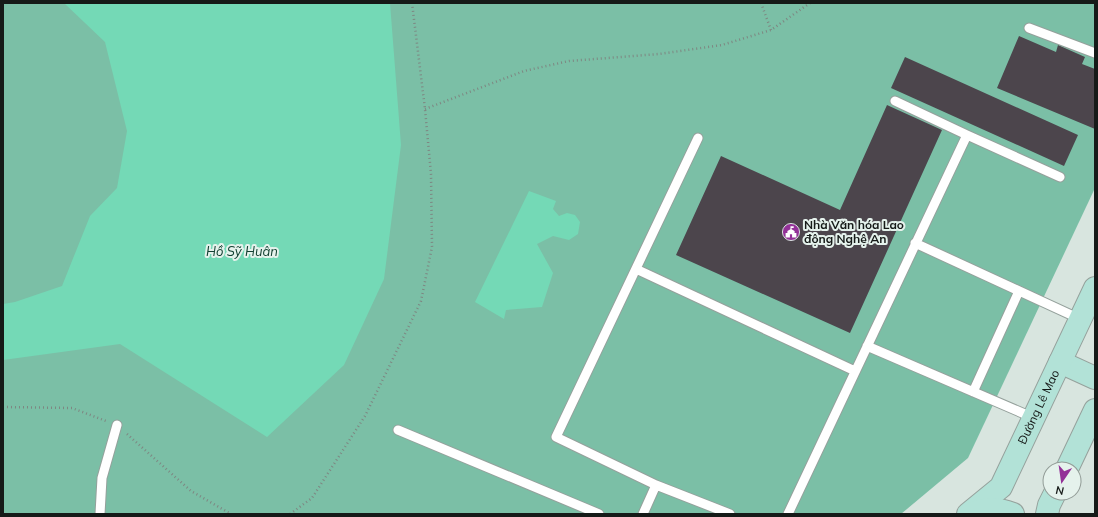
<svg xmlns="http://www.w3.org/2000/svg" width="1098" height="517" viewBox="0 0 1098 517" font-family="Mulish,sans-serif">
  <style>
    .green { fill: #7bbfa6 }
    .water { fill: #74d9b6 }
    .building { fill: #4c454c }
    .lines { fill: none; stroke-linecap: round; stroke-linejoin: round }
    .service-casing { stroke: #95a19c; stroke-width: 11 }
    .secondary-casing { stroke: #95a19c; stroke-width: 24 }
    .path { stroke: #7e8782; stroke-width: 2.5; stroke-dasharray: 1 3; stroke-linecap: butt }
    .service { stroke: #fff; stroke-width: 9 }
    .secondary { stroke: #b2e2d7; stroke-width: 22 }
    .labels { text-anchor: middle; stroke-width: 4; stroke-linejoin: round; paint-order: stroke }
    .poi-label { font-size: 12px; font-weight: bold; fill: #161a18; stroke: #e5f2ec; text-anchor: start }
    .street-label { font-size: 12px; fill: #161a18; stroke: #e5f2ec }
    .water-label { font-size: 13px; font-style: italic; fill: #134032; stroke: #e5f2ec }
  </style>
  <rect width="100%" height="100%" fill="#d8e5df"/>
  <!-- green -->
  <path class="green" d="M3,3h1092v185l-127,270 -67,56h-898z"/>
  <!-- water -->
  <path class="water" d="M64,3h326l11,142 -17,134 -40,86 -77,72 -147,-93 -117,16v-56l12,-2 47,-16 28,-70 27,-28 10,-57 -22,-89z
    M529,191l27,10 -3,8 6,7 8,-3 8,2 5,7 -2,12 -9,6 -16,-4 -16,8 16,29 -11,34 -36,3 -2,9 -29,-17z"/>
  <!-- building -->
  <path class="building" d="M1019,36l37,16 2,-7 27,12 -3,7 13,5v60l-98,-41z
    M905,57l173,78 -14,31 -173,-78z
    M887,105l55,25 -92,203 -174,-78 45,-99 119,54z"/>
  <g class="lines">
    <!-- service casing -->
    <g class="service-casing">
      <path id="service" d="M1029,28l66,25
        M895,101l72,34 93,42
        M698,138l-142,299 100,48 74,29
        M915,243l165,76
        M636,269l219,102
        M867,346l167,72
        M973,392l46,-101
        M398,430l201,84
        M100,514l2,-36 15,-53
        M643,514l13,-29
        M788,514l179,-379"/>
    </g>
    <!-- secondary casing -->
    <g class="secondary-casing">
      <g id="secondary">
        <path d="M1060,362l35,16"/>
        <path d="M1067,469l28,-59"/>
        <path id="s1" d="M968,514l33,-27 94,-199"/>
        <path d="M970,514c14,-6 28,-6 43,0"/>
        <path d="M1047,514l2,-9 6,-12"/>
      </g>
    </g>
    <!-- path -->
    <path class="path" d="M761,3l10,27
      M425,109l99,-38 45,-10 90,-7 63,-9 49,-15 39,-27
      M3,407l69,1 34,13
      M127,434l64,57 40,23
      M290,514l22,-16 53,-82 56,-115 11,-54 -1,-73 -6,-65 -13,-106"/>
    <!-- service -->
    <use href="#service" class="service"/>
    <!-- secondary -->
    <use href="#secondary" class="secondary"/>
  </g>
  <!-- icons -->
  <defs>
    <g id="civic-disc" transform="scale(0.9)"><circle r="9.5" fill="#933198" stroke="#e5f2ec"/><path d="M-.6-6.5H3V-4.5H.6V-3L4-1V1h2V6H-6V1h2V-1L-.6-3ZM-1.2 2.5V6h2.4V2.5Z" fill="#fff"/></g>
  </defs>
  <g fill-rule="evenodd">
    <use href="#civic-disc" x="791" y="232"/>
  </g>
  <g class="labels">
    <!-- poi labels -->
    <g class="poi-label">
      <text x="804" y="229">Nhà Văn hóa Lao<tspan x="804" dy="14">động Nghệ An</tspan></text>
    </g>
    <!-- street labels -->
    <g class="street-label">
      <text dy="4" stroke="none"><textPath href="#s1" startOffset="131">Đường Lê Mao</textPath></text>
    </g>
    <!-- water labels -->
    <g class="water-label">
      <text x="242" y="256">Hồ Sỹ Huân</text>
    </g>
  </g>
  <!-- border -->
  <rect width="1098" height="517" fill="none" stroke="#161a18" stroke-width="8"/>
  <!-- north arrow -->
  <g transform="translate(1062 481) rotate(193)"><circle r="19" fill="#e5f2ec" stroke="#929c97"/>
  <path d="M0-3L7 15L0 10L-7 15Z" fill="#933198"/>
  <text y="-6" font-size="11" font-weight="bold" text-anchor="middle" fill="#161a18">N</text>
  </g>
</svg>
